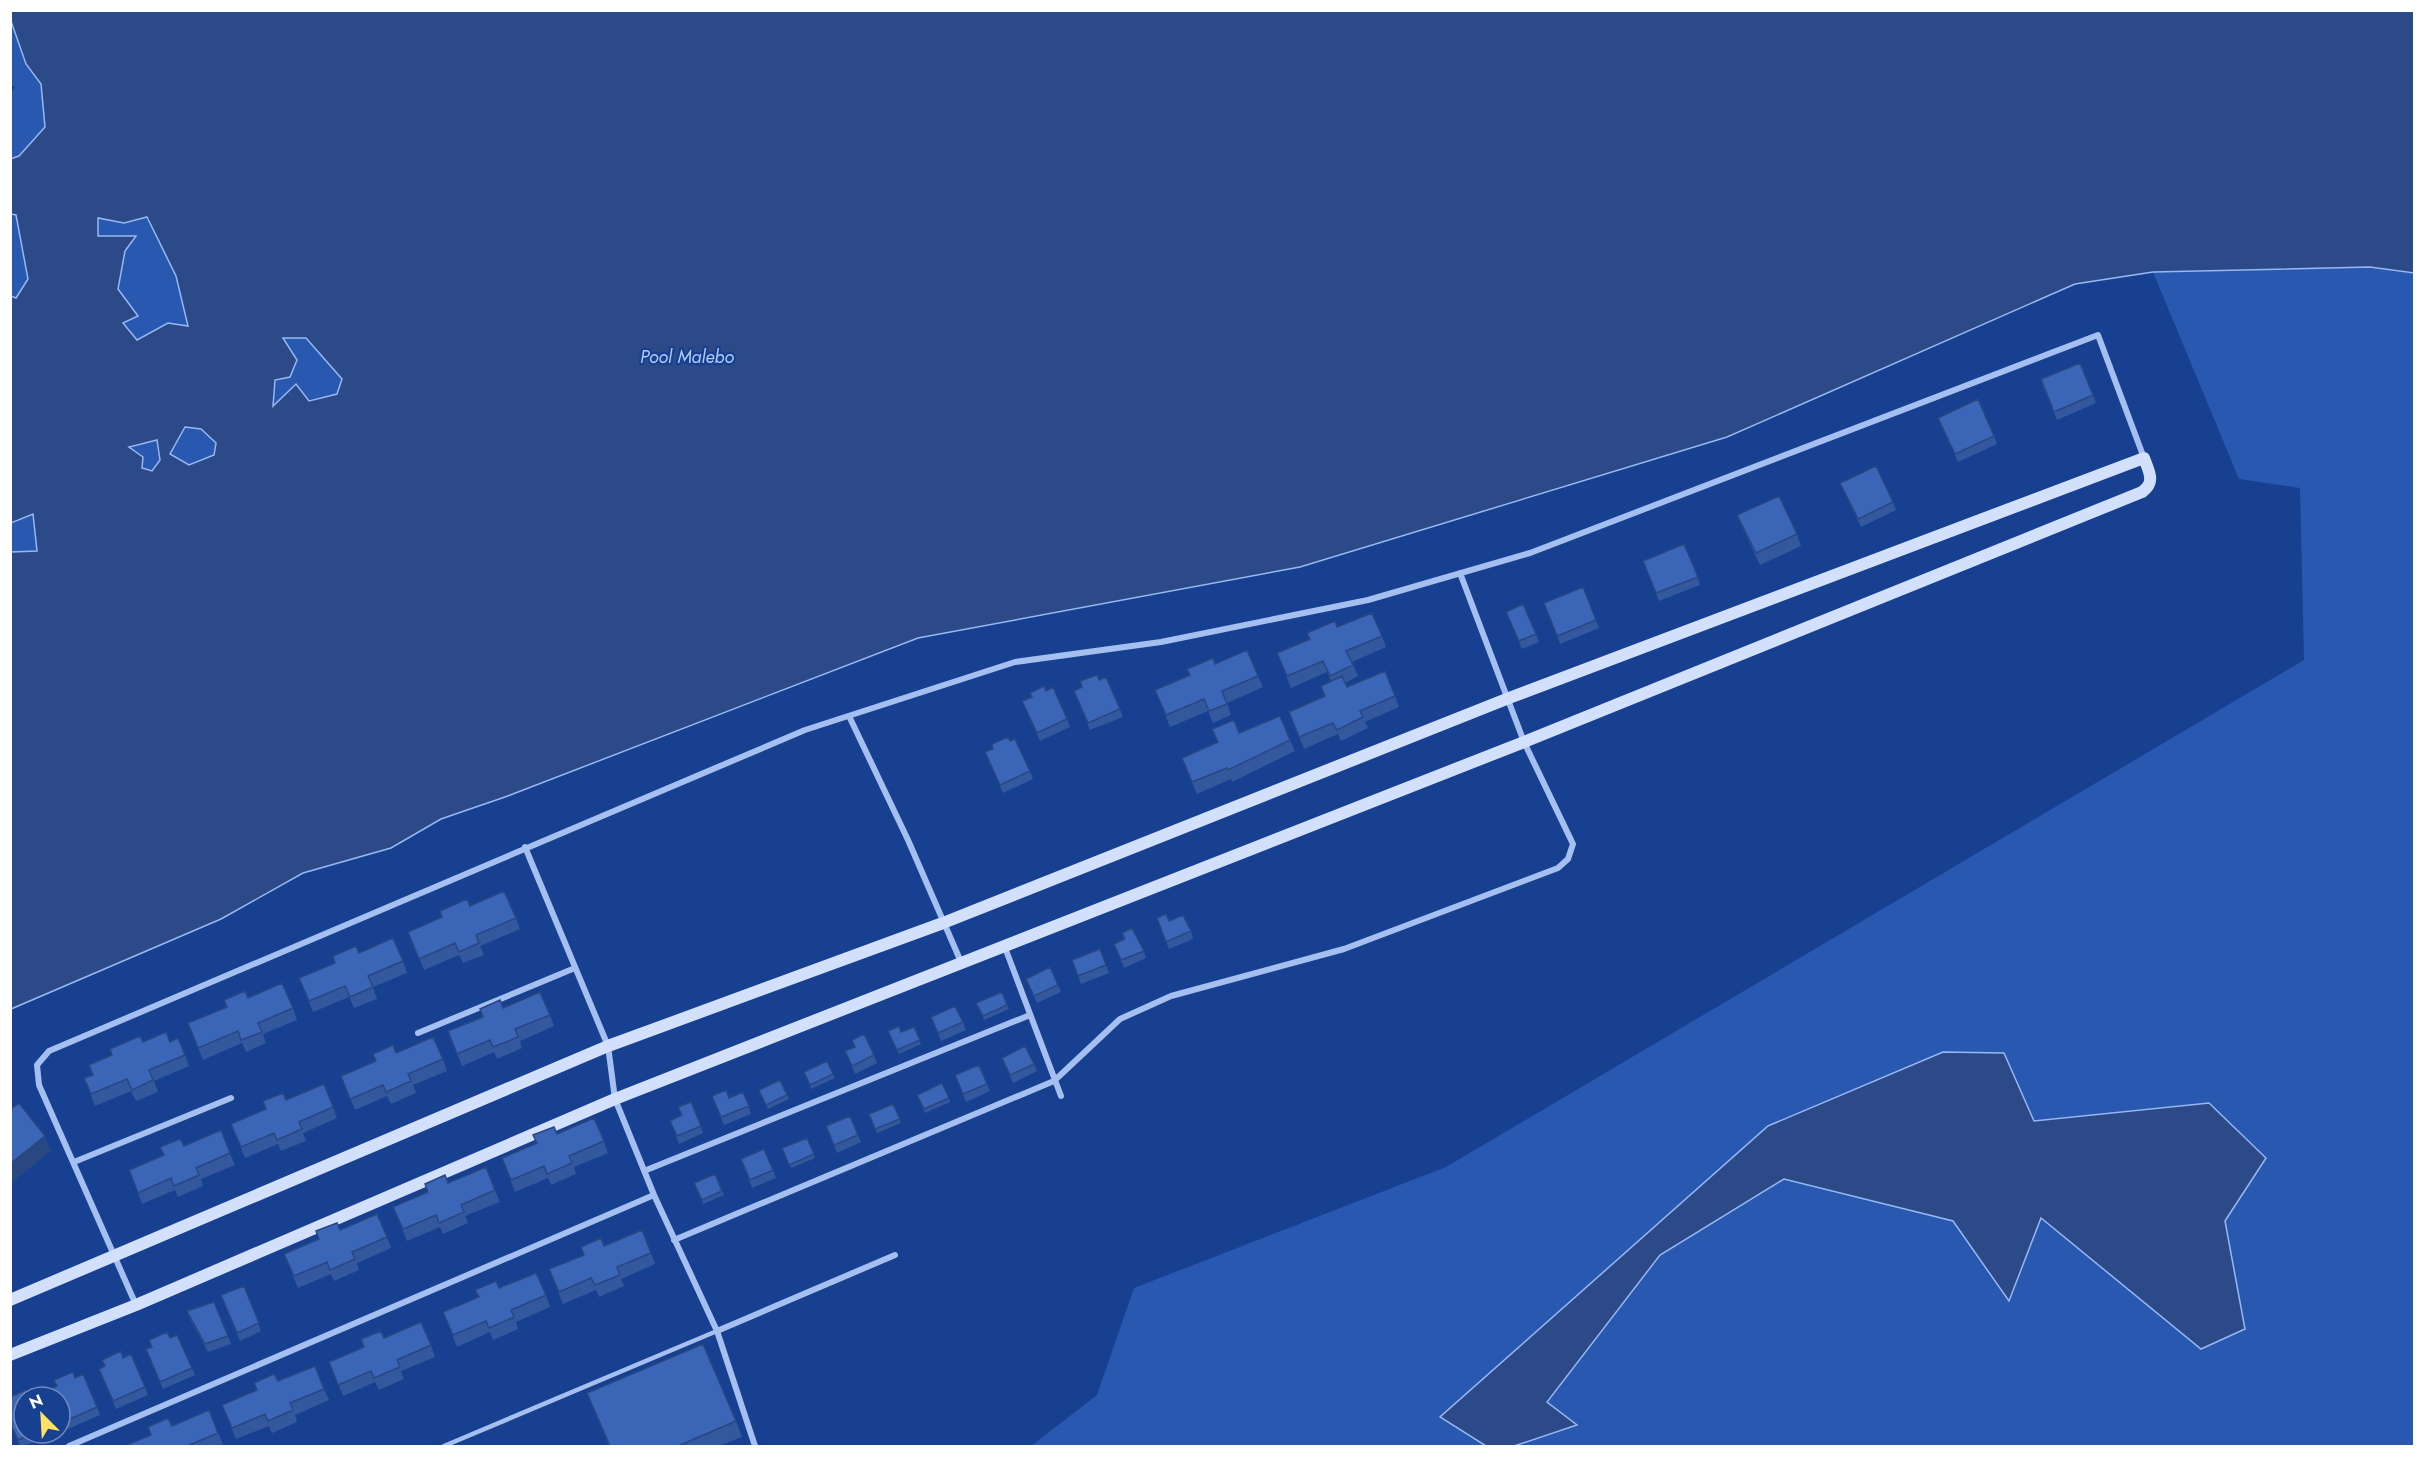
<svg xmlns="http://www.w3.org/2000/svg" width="2425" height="1457" viewBox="0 0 2425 1457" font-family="Jost,sans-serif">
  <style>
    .green { fill: #2958b0 }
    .water { fill: #2c4a87; stroke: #97b8f3; stroke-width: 1.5; fill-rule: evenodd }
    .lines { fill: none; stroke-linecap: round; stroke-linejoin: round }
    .lane { stroke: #a5bff0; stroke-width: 4.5 }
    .street { stroke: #a5bff0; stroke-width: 6 }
    .secondary { stroke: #d3e0fb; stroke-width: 12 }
    .wall { fill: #33589e }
    .shaded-wall { fill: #294781 }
    .building { fill: #3b66b8; stroke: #294781; stroke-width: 1.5 }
    .labels { text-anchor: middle; stroke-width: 4.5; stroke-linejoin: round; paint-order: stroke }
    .water-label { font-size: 18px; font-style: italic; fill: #b1caf7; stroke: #174091 }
  </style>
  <rect width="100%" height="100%" fill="#174091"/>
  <!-- green -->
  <path class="green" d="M10,21l16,43 15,20 4,43 -26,29 -8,3v-66l4,-6 -4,-2z
    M11,214h5l12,65 -12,20 -5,-3z
    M147,216l29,60 12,50 -20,-3 -31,17 -14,-17 15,-7 -20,-27 7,-38 -27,-15v-18l26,5z
    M2370,267l44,6v1173h-900l62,-21 -30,-23 114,-147 124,-76 169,42 56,80 32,-83 159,131 45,-20 -20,-108 41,-63 -57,-55 -175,18 -30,-68 -61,-1 -175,74 -328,291 46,29h-455l66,-51 37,-107 312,-121 858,-507 -4,-172 -61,-9 -86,-207z
    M282,338h24l36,41 -5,15 -65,13z
    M185,427l16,2 15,15 -2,11 -25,10 -20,-11z
    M157,440l3,20 -8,11 -10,-3 -13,-21z
    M33,514l4,38h-26l-1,-29z"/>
  <!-- water -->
  <path class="water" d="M11,10l2403,1v262l-44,-6 -217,5 -78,12 -348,153 -427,130 -382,71 -413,159 -64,22 -50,29 -88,25 -82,46 -210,90v-457l26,-1 -4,-37 -22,9v-227l5,2 12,-19 -12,-64 -5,-1 -1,-55 9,-3 26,-29 -4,-43 -15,-20 -15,-43zM147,217l29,59 12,50 -20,-3 -31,17 -14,-17 15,-7 -20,-27 7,-38 11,-15h-38v-18l26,5zM283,338h23l36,41 -5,15 -28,7 -13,-17 -23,22 2,-26 15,-3 7,-17zM185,427l16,2 15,14 -2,12 -25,10 -19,-11zM157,440l3,20 -8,11 -10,-3 1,-11 -14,-10z
    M1943,1052l61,1 30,68 175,-18 57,55 -41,63 20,108 -44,20 -160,-131 -32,83 -56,-80 -169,-42 -124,76 -113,147 30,23 -63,21h-28l-46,-29 328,-291z"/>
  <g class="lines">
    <!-- lane -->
    <path class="lane" d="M444,1446l273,-115"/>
    <!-- street -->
    <path class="street" d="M849,716l59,124 53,122
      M525,847l83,199 7,53 39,96 63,136 38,115
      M1004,945l57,151
      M418,1033l157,-65
      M74,1162l157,-64
      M644,1171l386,-156
      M674,1240l380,-159 66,-62 51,-23 173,-47 214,-81 10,-9 5,-15 -49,-102 -64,-169
      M136,1305l-97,-220 -2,-20 12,-14 756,-321 210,-68 146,-20 207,-42 162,-47 568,-218 46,123
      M717,1331l178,-76
      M69,1446l585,-251"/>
    <!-- secondary -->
    <path class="secondary" d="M10,1300l598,-254 335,-123 566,-225 635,-240c5,14 12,24 -2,34l-618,250 -909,357 -479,206 -126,50"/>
  </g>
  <!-- wall -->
  <path class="wall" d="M2080,363l16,40 -39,17 -14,-33z
    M1938,418l56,18 3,8 -39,18z
    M1840,483l53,19 3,8 -35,17z
    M1737,515l60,19 4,12 -41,19 -18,-38z
    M1643,561l55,16 2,8 -41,16z
    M1583,587l16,41 -39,16 -16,-41z
    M1509,619l27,15 3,8 -17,7z
    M1337,627l45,9 4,11 -34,15 6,14 -13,7 2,4 48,9 4,11 -34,15 3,6 -27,13 -3,-7 -34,15 -15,-37 36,-15 -4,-11 10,-5 -4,-9 -36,16 -14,-35z
    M1215,664l43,12 5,11 -36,16 4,12 -18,8 -5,-12 -38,16 -15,-37z
    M1099,680l21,29 3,8 -33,13 -16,-39z
    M1046,691l21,28 3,8 -30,14 -18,-40z
    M1239,733l51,7 5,11 -63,31 -1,-3 -34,15 -15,-36z
    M1010,741l20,30 3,8 -30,14 -18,-41z
    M470,906l46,12 4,11 -40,17 4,9 -21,8 -4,-8 -35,15 -16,-38z
    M1157,918l12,3 22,10 2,8 -24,10z
    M1122,933l22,18 2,7 -22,10 -10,-24 10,-4z
    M1100,949l9,24 -28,11 -9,-24z
    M359,953l44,8 4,12 -34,14 4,12 -23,9 -5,-11 -36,15 -14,-34z
    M1026,979l32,6 3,7 -24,11z
    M1002,992l7,17 -25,11 -6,-13z
    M248,998l45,10 4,12 -34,14 3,9 -20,9 -4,-9 -39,17 -15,-37 38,-16 -2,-7z
    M503,1008l47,7 4,11 -34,15 2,7 -25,11 -3,-7 -32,14 -14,-35 34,-14 -2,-8z
    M931,1017l32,5 3,8 -25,11z
    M914,1027l7,17 -22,10 -11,-23 13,1z
    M852,1040l22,15 3,8 -22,11 -10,-23 10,-4z
    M143,1042h27l15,13 4,11 -35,15 4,11 -22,9 -5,-10 -36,15 -11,-28 9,-3z
    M396,1053l47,6 4,12 -34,14 3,8 -25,11 -4,-8 -32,14 -14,-34z
    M1002,1058l32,6 3,7 -24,12z
    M827,1061l8,17 -24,11 -7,-17z
    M955,1075l32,9 3,7 -24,11z
    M743,1092l8,22 -27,11 -12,-29 17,2z
    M760,1093l27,2 2,4 -21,10z
    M917,1095l32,3 1,4 -25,11z
    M286,1100l47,7 4,11 -34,15 3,8 -25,10 -3,-7 -33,14 -14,-34z
    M691,1102l12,31 -24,11 -9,-23 11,-6 -3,-8z
    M893,1104l8,19 -24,10 -8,-19z
    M557,1134l47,7 4,12 -34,14 2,7 -25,11 -3,-7 -33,14 -13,-34z
    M829,1134l29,1 3,7 -24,11z
    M807,1138l8,20 -24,10 -9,-20z
    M184,1146l46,7 5,12 -34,14 2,7 -25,11 -3,-7 -33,14 -13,-34 34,-15 -3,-8z
    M741,1159l32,11 3,8 -24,10z
    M715,1174l9,21 -21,9 -9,-21z
    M448,1183l47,7 5,12 -35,14 3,7 -25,11 -3,-7 -33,14 -14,-34z
    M340,1230l47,7 4,11 -34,15 2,7 -25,11 -3,-7 -33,14 -14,-34 35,-15 -3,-8z
    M604,1246l47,7 4,11 -34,15 3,7 -25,11 -3,-7 -33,14 -14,-35z
    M244,1286l17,45 -21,10 -16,-38z
    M499,1288l47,7 4,12 -34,15 2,7 -25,11 -3,-8 -33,15 -14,-35z
    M187,1311l41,25 3,8 -23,8 -18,-33z
    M170,1338l22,30 3,7 -32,14 -17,-40 5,-2 -2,-7z
    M384,1338l47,7 4,12 -34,14 3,8 -25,11 -4,-8 -32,14 -14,-34z
    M123,1358l22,29 3,8 -32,14 -17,-40 6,-3 -3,-6z
    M75,1378l22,29 3,8 -32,14 -8,-18v-14h-6l-3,-8z
    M278,1381l46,8 5,11 -34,15 2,7 -25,11 -3,-7 -33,13 -14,-34 35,-15 -3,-7z
    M587,1393l149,28 6,16 -23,9h-110z
    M10,1397h18l-4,36 29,1 -29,12h-4l-10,-22z
    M172,1426l46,7 5,11 -5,2h-94z"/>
  <!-- shaded-wall -->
  <path class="shaded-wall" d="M45,1136l6,15 -41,33v-20z"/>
  <!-- building -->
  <path class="building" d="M2080,363l13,32 -39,17 -13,-33z
    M1978,399l16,37 -39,18 -17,-36z
    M1876,466l17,36 -35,17 -18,-36z
    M1779,496l18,38 -41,19 -19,-38z
    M1684,544l14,33 -42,16 -13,-32z
    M1583,587l13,33 -39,16 -13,-33z
    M1523,604l13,30 -17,7 -13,-29z
    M1372,613l10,23 -36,15 7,14 -23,11 -7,-15 -36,15 -10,-23 33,-14 -3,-6 28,-12 2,6z
    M1247,650l11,26 -36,15 5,13 -18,7 -5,-12 -38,16 -11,-25 35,-15 -3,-6 26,-11 2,6z
    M1385,671l10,25 -35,15 3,6 -26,13 -4,-7 -34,14 -10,-25 36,-16 -4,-10 21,-10 5,11z
    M1097,675l2,5 7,-3 14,32 -32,14 -14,-32 8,-4 -2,-6z
    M1044,686l2,5 7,-4 14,32 -30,14 -15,-32 10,-4 -2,-4z
    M1280,716l10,24 -62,30 -1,-2 -35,14 -10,-24 36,-16 -6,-13 22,-9 5,13z
    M1008,737l2,4 5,-2 15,32 -30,14 -15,-33 8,-3 -1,-5z
    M504,891l12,27 -40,17 3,8 -20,9 -4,-9 -36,16 -11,-27 34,-15 -2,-6 27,-12 3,7z
    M1166,914l3,7 14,-6 8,16 -25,11 -9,-24z
    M1132,928l12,23 -23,9 -7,-16 11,-5 -3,-6z
    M393,938l10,23 -35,15 5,11 -23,10 -5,-11 -36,15 -10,-23 36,-15 -2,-7 23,-10 3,7z
    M1100,949l6,16 -28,11 -6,-16z
    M1050,967l8,18 -24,11 -8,-17z
    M282,983l11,25 -35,15 4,9 -21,8 -3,-9 -40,17 -10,-25 39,-16 -3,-7 21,-9 3,7z
    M540,992l10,23 -35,14 3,8 -25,10 -3,-7 -33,14 -9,-23 35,-14 -3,-8 20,-9 3,8z
    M1002,992l5,13 -24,11 -7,-13z
    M955,1006l8,16 -25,11 -7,-16z
    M899,1026l2,6 13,-5 6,13 -23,10 -9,-19z
    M166,1032l4,10 8,-4 7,17 -36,15 4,10 -21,10 -5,-11 -36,15 -7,-16 9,-3 -4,-10 23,-10 -2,-6 30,-13 3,6z
    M864,1034l10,21 -22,11 -7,-15 10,-4 -3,-7z
    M433,1037l10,22 -35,15 3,7 -25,11 -3,-7 -33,14 -9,-23 35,-15 -3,-7 20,-9 3,8z
    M1025,1046l9,18 -24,11 -8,-17z
    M827,1061l6,13 -23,11 -6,-13z
    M979,1065l8,19 -24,10 -8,-19z
    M780,1080l7,15 -21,10 -7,-15z
    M942,1083l7,15 -25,11 -7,-14z
    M324,1084l9,23 -34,15 3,7 -25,11 -3,-7 -33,14 -10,-23 35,-15 -3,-8 20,-8 3,7z
    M726,1090l3,8 14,-6 6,14 -28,11 -9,-21z
    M691,1102l10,24 -24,10 -7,-15 12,-6 -4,-8z
    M19,1103l26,33 -35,28v-54z
    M893,1104l7,15 -25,10 -6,-15z
    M850,1116l8,19 -24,10 -8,-19z
    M594,1118l10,23 -35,15 3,7 -25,11 -3,-8 -33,14 -9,-22 35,-15 -4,-8 21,-8 3,7z
    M221,1130l9,23 -34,15 3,7 -25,11 -3,-8 -33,15 -9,-23 35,-15 -4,-8 20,-8 4,7z
    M807,1138l7,16 -25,11 -7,-17z
    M764,1149l9,21 -23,10 -9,-21z
    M486,1167l9,23 -34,15 3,7 -25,11 -3,-8 -33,14 -10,-22 35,-15 -3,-8 20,-9 3,8z
    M715,1174l7,17 -20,9 -8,-17z
    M377,1214l10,23 -35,15 3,7 -25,11 -3,-8 -33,14 -10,-22 35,-15 -3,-8 21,-8 3,7z
    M642,1230l9,23 -34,14 3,8 -25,10 -4,-7 -32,14 -10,-23 35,-14 -3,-8 20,-9 3,8z
    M536,1273l10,22 -35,15 3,7 -25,11 -3,-7 -33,14 -10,-23 36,-15 -4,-7 21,-9 3,7z
    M244,1286l15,37 -22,10 -16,-38z
    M214,1302l14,34 -23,8 -18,-33z
    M421,1322l10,23 -34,15 3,7 -26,11 -3,-7 -33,14 -9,-23 35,-15 -3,-8 20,-8 3,7z
    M167,1332l3,6 7,-3 15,33 -32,14 -14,-33 6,-2 -3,-7z
    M703,1344l33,77 -58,25h-68l-23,-53z
    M121,1351l2,7 8,-4 14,33 -32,14 -14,-32 6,-3 -3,-6z
    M315,1366l9,23 -34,14 3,7 -25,11 -3,-7 -33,14 -10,-23 35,-15 -3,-7 20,-9 4,7z
    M73,1372l2,6 8,-4 14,33 -32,14 -5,-12v-12h-5l-4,-8 6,-3 -3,-6z
    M26,1390l2,7 8,-4 1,4h-13v36h10l-16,7 -8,-17v-26z
    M209,1410l9,23 -31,13h-63l27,-11 -3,-8 20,-9 4,8z"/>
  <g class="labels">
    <!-- water labels -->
    <g class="water-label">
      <text x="687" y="363">Pool Malebo</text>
    </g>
  </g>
  <!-- border -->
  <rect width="2425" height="1457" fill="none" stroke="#ffffff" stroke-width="24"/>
  <!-- north arrow -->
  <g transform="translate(42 1415) rotate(336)"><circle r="28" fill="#174091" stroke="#748cbd" stroke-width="1.5"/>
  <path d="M0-4.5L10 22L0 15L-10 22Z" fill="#ffe264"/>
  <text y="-9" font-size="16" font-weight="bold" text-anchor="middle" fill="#ffffff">N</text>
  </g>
</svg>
